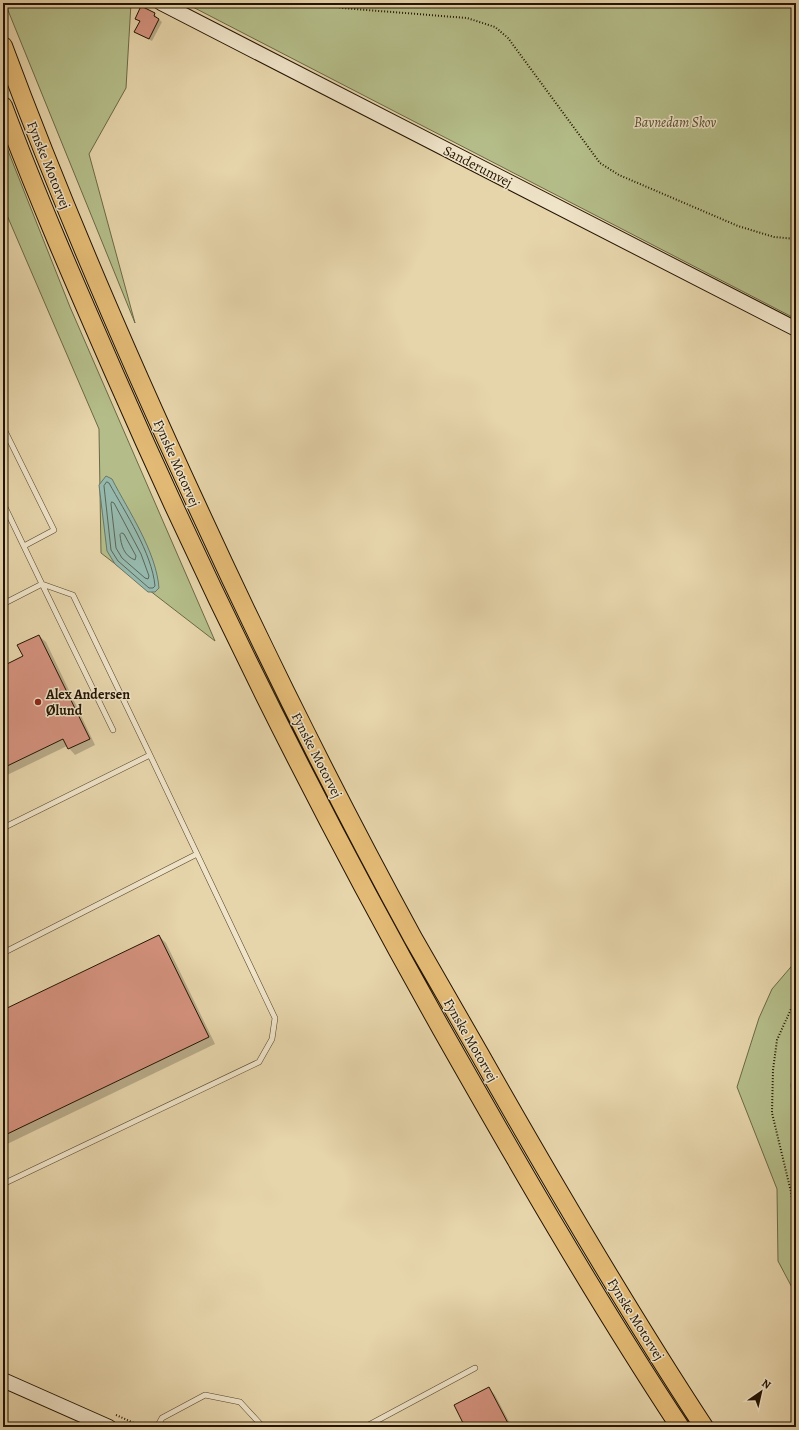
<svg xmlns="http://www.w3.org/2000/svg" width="799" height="1430" viewBox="0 0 799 1430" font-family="Alegreya,serif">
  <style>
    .green { fill: #b4bd89; stroke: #6b6845 }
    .water { fill: #96b8ac; stroke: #687668 }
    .shadow { fill: #0003 }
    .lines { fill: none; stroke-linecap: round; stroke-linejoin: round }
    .shore { stroke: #5c6656; stroke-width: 1 }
    .building { fill: #d3917d; stroke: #221301 }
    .lane-casing { stroke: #53432b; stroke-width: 6 }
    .secondary-casing { stroke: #221301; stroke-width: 16 }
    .highway-casing { stroke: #221301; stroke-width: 20 }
    .path { stroke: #221301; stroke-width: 2; stroke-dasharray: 1 2; stroke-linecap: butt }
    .lane { stroke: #efe3c8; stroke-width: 5 }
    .secondary { stroke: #efe3c8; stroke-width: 14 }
    .highway { stroke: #e3ba75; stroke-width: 18 }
    .poi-dot { fill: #8f2418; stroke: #efe3c8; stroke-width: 1.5 }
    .labels { text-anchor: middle; stroke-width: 3; stroke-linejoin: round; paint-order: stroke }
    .park-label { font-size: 14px; font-style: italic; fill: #554e31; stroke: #efe3c8 }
    .street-label { font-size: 14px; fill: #221301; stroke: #efe3c8 }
    .poi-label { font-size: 14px; font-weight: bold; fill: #221301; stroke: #efe3c8; text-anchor: start }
  </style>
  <rect width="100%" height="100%" fill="#e6d4aa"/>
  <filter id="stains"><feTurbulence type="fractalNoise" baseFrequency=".005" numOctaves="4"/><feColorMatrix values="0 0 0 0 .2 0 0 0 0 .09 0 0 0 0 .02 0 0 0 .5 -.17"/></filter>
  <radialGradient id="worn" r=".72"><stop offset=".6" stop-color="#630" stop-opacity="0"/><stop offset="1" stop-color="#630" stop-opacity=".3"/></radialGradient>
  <!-- green -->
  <path class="green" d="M5,3h126l-5,85 -37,66 46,169z
    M185,3h611v316z
    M3,138l67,169 145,334 -114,-88 -2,-124 -96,-223z
    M796,961v334l-18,-34 -1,-72 -40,-102 22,-69 13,-29z"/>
  <!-- water -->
  <path class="water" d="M106,476l6,3c17,33 44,72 47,109l-4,4h-7l-33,-28 -8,-13 -8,-66z
    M796,1059v72l-5,-46z"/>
  <!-- shadow -->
  <path class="shadow" d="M154,14l3,3v1l5,4 -10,19 -13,-7 -3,-3 4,-9 -4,-3z
    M3,552l3,6 -3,1z
    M39,636l7,6 49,103 -20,10 -8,-9 -64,31v-110l21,-10z
    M159,936l7,7 49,101 -212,102v-135z
    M489,1388l6,7 17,32h-45z"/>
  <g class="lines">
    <!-- shore -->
    <path class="shore" d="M107,482l2,1c16,29 43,70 46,103l-2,2h-4l-31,-27 -7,-11 -7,-64z
      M112,502l2,1 27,51 8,22 -1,3 -3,-1 -23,-20 -6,-10 -5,-44z
      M122,533l2,1 12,22 -1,4c-11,-4 -14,-15 -15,-25z"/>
  </g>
  <!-- building -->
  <path class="building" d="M141,6l14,7 -1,3 5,3 -10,20 -15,-7 6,-11 -5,-2z
    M39,635l51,104 -22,10 -5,-10 -60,29v-102l20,-10 -6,-11z
    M159,935l50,102 -206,99v-126z
    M489,1387l21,40h-45l-11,-22z"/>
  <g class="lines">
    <!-- lane casing -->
    <g class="lane-casing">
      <path id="lane" d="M3,427l51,103 -30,16
        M3,503l39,81 31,11 77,160 -147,73
        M3,604l39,-20 71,146
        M3,953l194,-99
        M3,1184l256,-122 13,-23 3,-21 -125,-263
        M157,1427l5,-9 43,-23 35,7 23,25
        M365,1427l110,-59"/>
    </g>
    <!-- secondary casing -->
    <g class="secondary-casing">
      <path id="secondary" d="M161,3l635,326
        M3,1380l106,47"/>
    </g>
    <!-- highway casing -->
    <g class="highway-casing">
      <path id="highway" d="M3,46c58,156 124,309 194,460 67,146 139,291 216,432 22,39 44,77 66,115 72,127 145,252 225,374
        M3,106c34,91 73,180 112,269 98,224 207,442 327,655 76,134 153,268 238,397"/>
    </g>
    <!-- path -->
    <path class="path" d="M325,3l17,5 125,10 28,9 13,11 92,125 19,12 119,51 36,11 22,2
      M796,1002l-5,7 -14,31 -4,30 -1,43 19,79 5,40
      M3,1365l5,2
      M116,1415l27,12"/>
    <!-- lane -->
    <use href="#lane" class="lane"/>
    <!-- secondary -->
    <use href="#secondary" class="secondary"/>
    <!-- highway -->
    <use href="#highway" class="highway"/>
  </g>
  <!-- markers -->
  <circle class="poi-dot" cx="38" cy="702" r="4"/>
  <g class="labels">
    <!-- park labels -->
    <g class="park-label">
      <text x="675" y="127">Bavnedam Skov</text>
    </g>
    <!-- street labels -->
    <g class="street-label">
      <text transform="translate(49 165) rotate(68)" y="5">Fynske Motorvej</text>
      <text transform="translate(478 166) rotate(27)" y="5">Sanderumvej</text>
      <text transform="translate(177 463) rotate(66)" y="5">Fynske Motorvej</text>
      <text transform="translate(317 755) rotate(63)" y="5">Fynske Motorvej</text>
      <text transform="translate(471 1040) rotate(60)" y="5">Fynske Motorvej</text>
      <text transform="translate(636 1319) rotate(58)" y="5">Fynske Motorvej</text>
    </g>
    <!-- poi labels -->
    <g class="poi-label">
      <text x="46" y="699">Alex Andersen<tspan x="46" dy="16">Ølund</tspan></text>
    </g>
  </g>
  <!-- margin -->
  <rect width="799" height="1430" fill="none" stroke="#e6d4aa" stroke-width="16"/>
  <rect x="4" y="4" width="791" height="1422" fill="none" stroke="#221301" stroke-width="2"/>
  <rect x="8" y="8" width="783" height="1414" fill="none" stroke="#221301"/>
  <!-- north arrow -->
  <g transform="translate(761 1392) rotate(34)" stroke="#efe3c8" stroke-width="3" paint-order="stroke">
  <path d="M0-3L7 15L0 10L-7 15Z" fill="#221301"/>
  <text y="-6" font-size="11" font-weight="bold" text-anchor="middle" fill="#221301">N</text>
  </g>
  <rect width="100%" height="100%" filter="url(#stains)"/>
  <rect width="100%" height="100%" fill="url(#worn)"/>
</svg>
